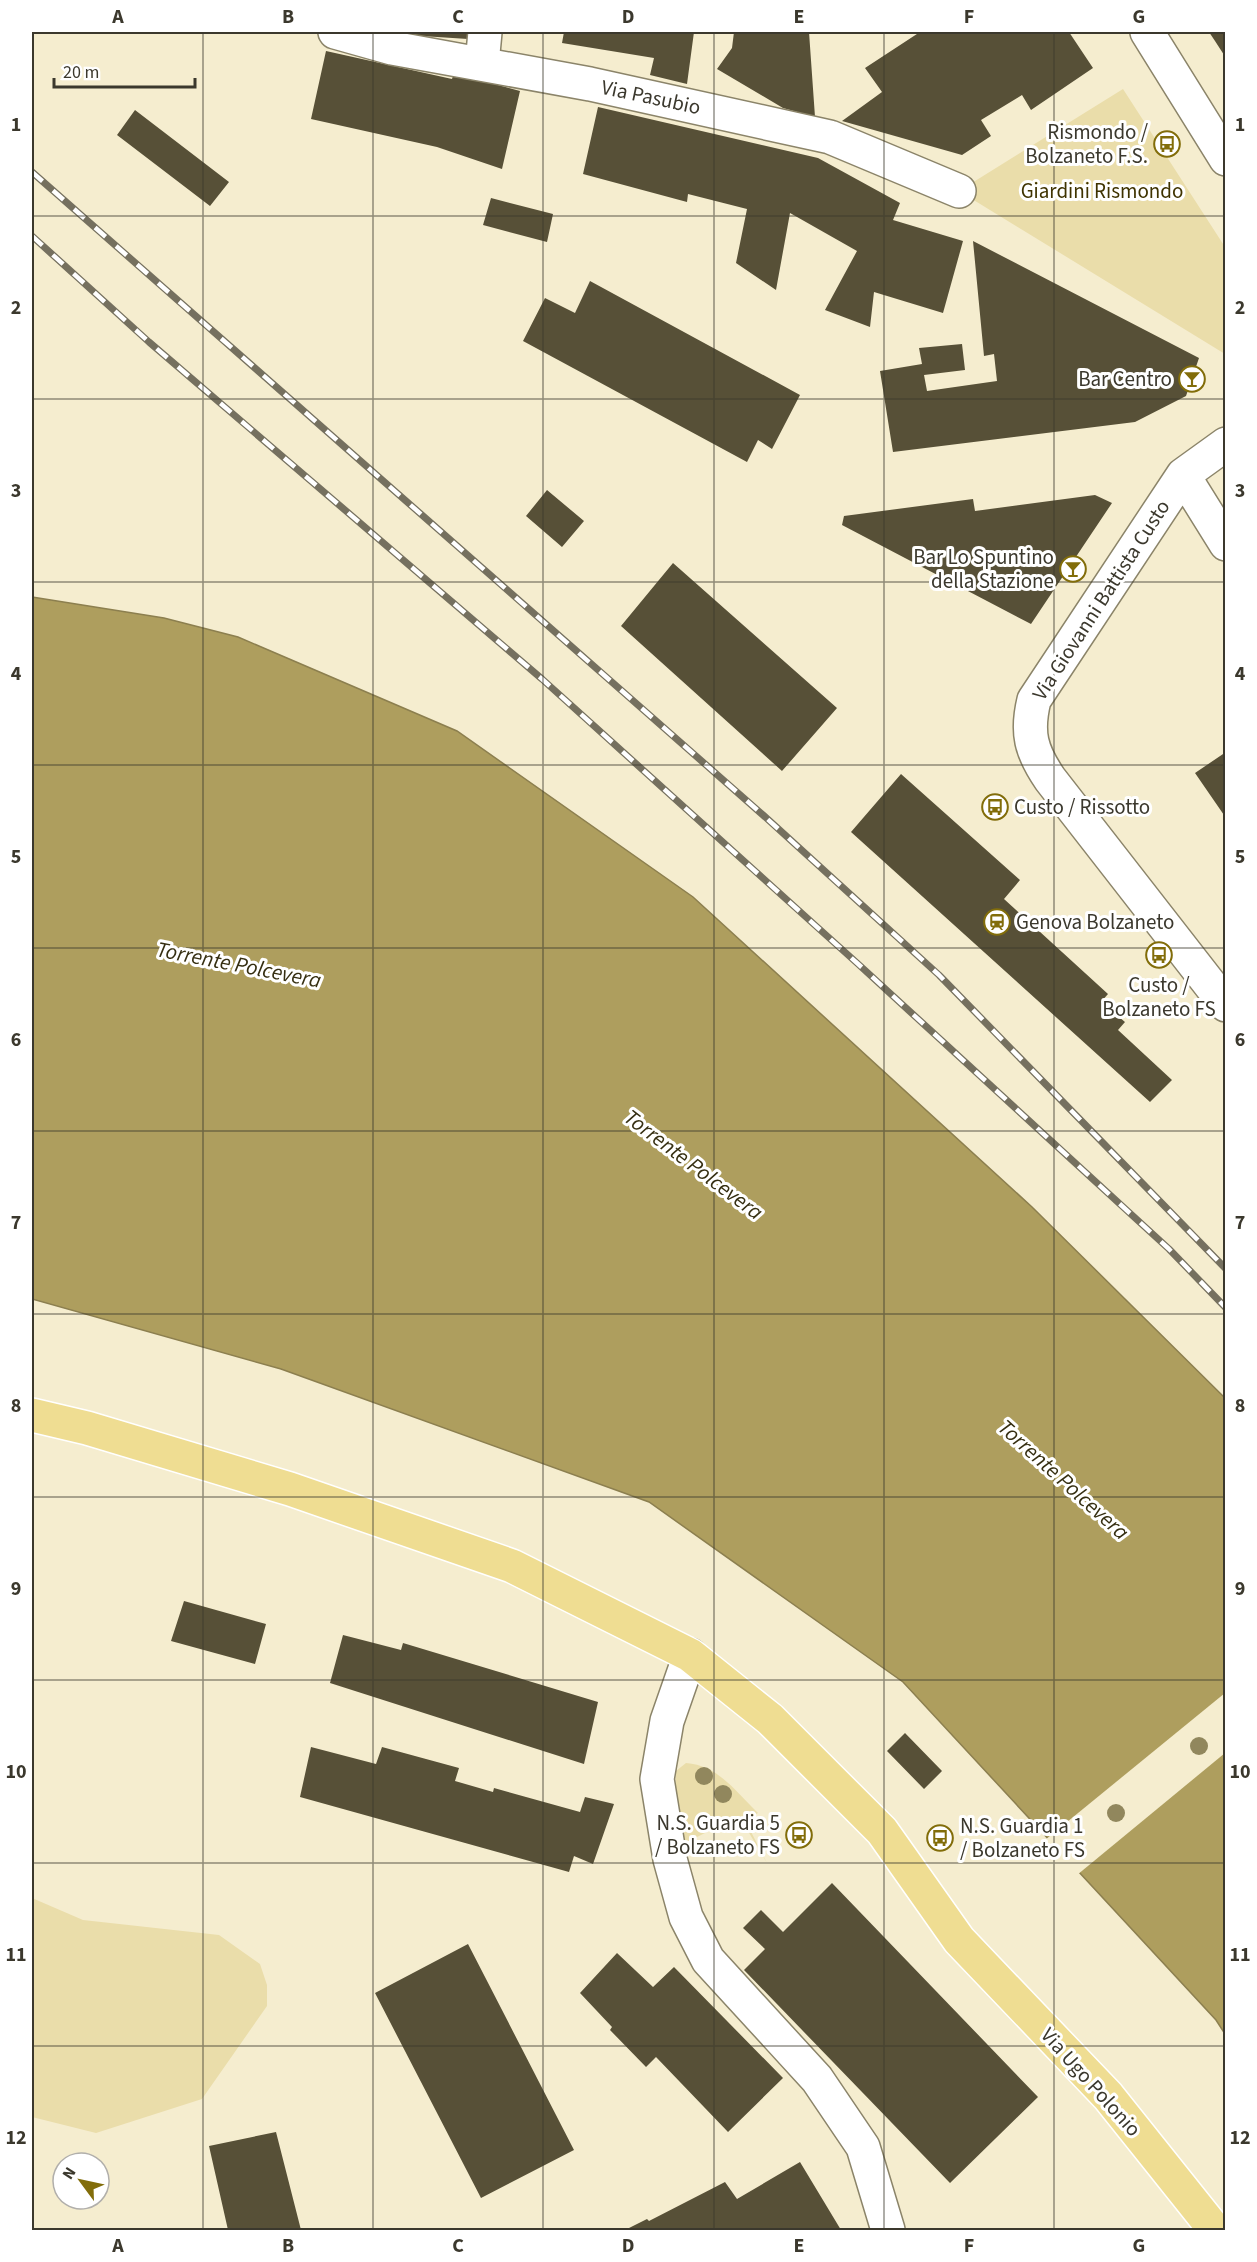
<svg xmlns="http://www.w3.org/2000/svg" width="1257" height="2262" viewBox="0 0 1257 2262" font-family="'Source Sans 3',sans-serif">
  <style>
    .green { fill: #eaddaa }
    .water { fill: #ae9e5e; stroke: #8c7f4f; stroke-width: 1.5 }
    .pier { fill: #f5edcf }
    .building { fill: #575037 }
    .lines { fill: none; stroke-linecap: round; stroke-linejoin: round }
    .minor-casing { stroke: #8b8469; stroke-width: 36 }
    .secondary-casing { stroke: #8b8469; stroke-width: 36 }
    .primary-casing { stroke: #fff; stroke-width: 36 }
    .minor { stroke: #fff; stroke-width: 33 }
    .secondary { stroke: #fff; stroke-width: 33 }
    .primary { stroke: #efdd92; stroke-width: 33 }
    .rail-casing { stroke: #75705f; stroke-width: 7 }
    .rail { stroke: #fff; stroke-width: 4.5; stroke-dasharray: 14; stroke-linecap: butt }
    .tree { fill: #91875d }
    .grid { fill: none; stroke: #3b382d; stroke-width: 1.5; stroke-opacity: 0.55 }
    .labels { text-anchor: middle; stroke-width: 6; stroke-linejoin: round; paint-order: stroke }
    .street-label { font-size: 21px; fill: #3b382d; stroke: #fff }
    .poi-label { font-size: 21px; fill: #3b382d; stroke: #fff; text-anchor: end }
    .park-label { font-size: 21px; fill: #3f3300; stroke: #fff }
    .water-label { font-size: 22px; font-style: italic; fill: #362f12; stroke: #fff }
    .neatline { fill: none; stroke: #3b382d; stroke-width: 2 }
    .grid-label { font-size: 20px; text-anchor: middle; font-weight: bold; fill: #3b382d }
  </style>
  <rect width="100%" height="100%" fill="#f5edcf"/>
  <!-- green -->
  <path class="green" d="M1123,89l102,158v107l-266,-163z
    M686,1763c32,2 50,29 72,50l-13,7 22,43 -28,-47 -54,27 -10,-54 1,-18z
    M32,1898l51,22 136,15 41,29 7,21v21l-65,93 -106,34 -64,-16z"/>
  <!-- water -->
  <path class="water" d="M32,597l132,21 74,19 219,94 236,166 339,310 193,191v636l-9,-14 -313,-338 -254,-180 -368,-133 -249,-70z"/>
  <!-- pier -->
  <path class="pier" d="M1225,1693v60l-148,122 -32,-35z"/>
  <!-- building -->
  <path class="building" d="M392,32h76v7l-77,-5z
    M564,32h130l-7,52 -37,-9 4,-17 -92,-15z
    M734,32h75l6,85 -32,-9 -66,-39 15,-21z
    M920,32h149l24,36 -62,42 -9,-15 -41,25 10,16 -29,19 -120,-34 40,-29 -17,-24z
    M1209,32h17v26l-11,-17z
    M326,51l126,28 2,-6 66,18 -18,78 -65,-22 -126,-28z
    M598,107l220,51 82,45 -7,17 70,21 -20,72 -69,-21 -4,35 -45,-17 32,-59 -67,-38 -14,77 -40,-27 11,-54 -59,-15 -1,8 -104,-28z
    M135,110l94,72 -19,24 -93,-71z
    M491,198l62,16 -6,28 -64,-17z
    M973,241l226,117 -13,38 -51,26 -242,30 -13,-81 42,-7 -3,-16 43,-4 3,26 -41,5 3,16 70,-10 -3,-27 -10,2z
    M590,281l210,114 -28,54 -14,-9 -11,22 -224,-121 22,-43 30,15z
    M547,490l37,31 -22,26 -36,-31z
    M1095,495l17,8 -81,121 -189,-99 2,-9 129,-17 2,12z
    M673,563l164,145 -55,63 -161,-145z
    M1226,752v66l-31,-45z
    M901,774l119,106 -16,19 104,95 -7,8 24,20 -7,8 54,50 -22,22 -299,-270z
    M184,1601l82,23 -11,40 -84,-23z
    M343,1635l58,15 2,-7 195,59 -14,62 -254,-81z
    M905,1733l37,38 -18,18 -37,-38z
    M311,1747l65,17 6,-17 77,21 -4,13 38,11 1,-4 86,24 5,-15 29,7 -21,60 -19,-8 -5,16 -269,-75z
    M832,1883l206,214 -88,86 -206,-213 21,-21 -22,-21 18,-18 22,22z
    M468,1944l106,206 -93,48 -106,-205z
    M617,1953l36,34 21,-20 109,111 -55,54 -72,-75 -10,10 -36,-37 2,-3 -32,-34z
    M276,2132l25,98h-73l-19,-84z
    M800,2162l41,68h-216l22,-11 2,2 76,-39 12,17z"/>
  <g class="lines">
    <!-- minor casing -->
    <g class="minor-casing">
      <path id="minor" d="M335,32l57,16 198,36 240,53 129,54
        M482,64l3,-32
        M1226,444l-43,31 -149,225c-8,33 -3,51 16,79l176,226
        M1183,475l43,69
        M690,1655l-23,66 -10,58 13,80 16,58 22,43 109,119 46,68 25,83"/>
    </g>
    <!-- secondary casing -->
    <g class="secondary-casing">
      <path id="secondary" d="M1147,32l79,127"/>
    </g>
    <!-- primary casing -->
    <g class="primary-casing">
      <path id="primary" d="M32,1415l55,13 203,61 222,77 178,89 80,64 112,112 77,109 149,156 107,134"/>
    </g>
    <!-- minor -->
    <use href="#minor" class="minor"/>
    <!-- secondary -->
    <use href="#secondary" class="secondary"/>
    <!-- primary -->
    <use href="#primary" class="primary"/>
    <!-- rail casing -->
    <g class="rail-casing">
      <path id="rail" d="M32,172l731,643 176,160 287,294
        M32,236l117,106 393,337 315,284 312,286 57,59"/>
    </g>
    <!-- rail -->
    <use href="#rail" class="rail"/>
  </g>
  <!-- trees -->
  <g class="tree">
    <circle cx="1199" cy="1746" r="9"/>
    <circle cx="704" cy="1776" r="9"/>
    <circle cx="723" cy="1794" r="9"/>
    <circle cx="1116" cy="1813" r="9"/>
  </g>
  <!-- grid -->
  <path class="grid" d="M203,32v2198M373,32v2198M543,32v2198M714,32v2198M884,32v2198M1054,32v2198M32,216h1194M32,399h1194M32,582h1194M32,765h1194M32,948h1194M32,1131h1194M32,1314h1194M32,1497h1194M32,1680h1194M32,1863h1194M32,2046h1194"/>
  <!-- icons -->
  <defs>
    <g id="bus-ring" transform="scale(1.35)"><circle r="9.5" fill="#fff" stroke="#826d0a" stroke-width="1.5"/><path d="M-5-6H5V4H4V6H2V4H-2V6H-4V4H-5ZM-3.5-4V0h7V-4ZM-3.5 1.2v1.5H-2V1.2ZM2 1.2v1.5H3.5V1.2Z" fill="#826d0a"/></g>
    <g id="bar-ring" transform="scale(1.35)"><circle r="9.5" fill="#fff" stroke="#826d0a" stroke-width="1.5"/><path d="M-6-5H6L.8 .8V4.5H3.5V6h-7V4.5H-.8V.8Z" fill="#826d0a"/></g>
    <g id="station-ring" transform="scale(1.35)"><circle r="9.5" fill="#fff" stroke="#826d0a" stroke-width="1.5"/><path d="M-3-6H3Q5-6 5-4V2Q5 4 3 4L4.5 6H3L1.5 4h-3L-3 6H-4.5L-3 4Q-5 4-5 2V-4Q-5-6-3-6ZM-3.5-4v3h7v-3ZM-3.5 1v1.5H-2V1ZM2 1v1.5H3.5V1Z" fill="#826d0a"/></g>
  </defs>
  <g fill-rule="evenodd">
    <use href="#bus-ring" x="1167" y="144"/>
    <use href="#bar-ring" x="1192" y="379"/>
    <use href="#bar-ring" x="1073" y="569"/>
    <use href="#bus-ring" x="995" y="807"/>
    <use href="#station-ring" x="997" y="922"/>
    <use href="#bus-ring" x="1159" y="955"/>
    <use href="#bus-ring" x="799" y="1835"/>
    <use href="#bus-ring" x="940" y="1838"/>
  </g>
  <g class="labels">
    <!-- street labels -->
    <g class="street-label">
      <text transform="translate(651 97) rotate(12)" y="7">Via Pasubio</text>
      <text transform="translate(1101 600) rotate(-57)" y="7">Via Giovanni Battista Custo</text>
      <text transform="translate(1091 2082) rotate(48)" y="7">Via Ugo Polonio</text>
    </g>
    <!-- poi labels -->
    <g class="poi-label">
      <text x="1148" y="139">Rismondo /<tspan x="1148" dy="24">Bolzaneto F.S.</tspan></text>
      <text x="1172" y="386">Bar Centro</text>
      <text x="1054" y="564">Bar Lo Spuntino<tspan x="1054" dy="24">della Stazione</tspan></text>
      <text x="1014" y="814" text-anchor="start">Custo / Rissotto</text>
      <text x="1016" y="929" text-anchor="start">Genova Bolzaneto</text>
      <text x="1159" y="992" text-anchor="middle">Custo /<tspan x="1159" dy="24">Bolzaneto FS</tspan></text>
      <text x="780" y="1830">N.S. Guardia 5<tspan x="780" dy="24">/ Bolzaneto FS</tspan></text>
      <text x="960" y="1833" text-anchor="start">N.S. Guardia 1<tspan x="960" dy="24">/ Bolzaneto FS</tspan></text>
    </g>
    <!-- park labels -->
    <g class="park-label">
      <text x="1102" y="198">Giardini Rismondo</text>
    </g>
    <!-- water labels -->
    <g class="water-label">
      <text transform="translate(239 964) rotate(11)" y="8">Torrente Polcevera</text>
      <text transform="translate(694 1164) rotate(37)" y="8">Torrente Polcevera</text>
      <text transform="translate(1064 1479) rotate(42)" y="8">Torrente Polcevera</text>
    </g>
  </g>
  <!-- border -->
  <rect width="1257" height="2262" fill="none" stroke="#ffffff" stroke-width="66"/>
  <!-- north arrow -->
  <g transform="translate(81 2181) rotate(303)"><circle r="28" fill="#ffffff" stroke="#b1afab" stroke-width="1.5"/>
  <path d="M0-4.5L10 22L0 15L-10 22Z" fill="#826d0a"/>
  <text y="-9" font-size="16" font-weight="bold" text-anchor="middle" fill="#3b382d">N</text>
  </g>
  <!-- scale -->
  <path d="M54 78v9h141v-9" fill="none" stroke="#3b382d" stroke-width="3"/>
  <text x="63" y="78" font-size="18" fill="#3b382d" stroke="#ffffff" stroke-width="4.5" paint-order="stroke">20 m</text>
  <rect x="33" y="33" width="1191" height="2196" class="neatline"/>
  <g class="grid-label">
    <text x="118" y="23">A</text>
    <text x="288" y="23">B</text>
    <text x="458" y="23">C</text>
    <text x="628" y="23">D</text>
    <text x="799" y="23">E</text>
    <text x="969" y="23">F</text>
    <text x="1139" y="23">G</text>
    <text x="16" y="131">1</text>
    <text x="1240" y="131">1</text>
    <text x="16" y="314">2</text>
    <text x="1240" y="314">2</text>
    <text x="16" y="497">3</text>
    <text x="1240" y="497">3</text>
    <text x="16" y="680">4</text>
    <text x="1240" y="680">4</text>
    <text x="16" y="863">5</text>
    <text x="1240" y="863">5</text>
    <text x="16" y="1046">6</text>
    <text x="1240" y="1046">6</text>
    <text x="16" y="1229">7</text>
    <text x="1240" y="1229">7</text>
    <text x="16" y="1412">8</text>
    <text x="1240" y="1412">8</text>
    <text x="16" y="1595">9</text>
    <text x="1240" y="1595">9</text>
    <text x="16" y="1778">10</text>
    <text x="1240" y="1778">10</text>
    <text x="16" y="1961">11</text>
    <text x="1240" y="1961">11</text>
    <text x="16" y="2144">12</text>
    <text x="1240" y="2144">12</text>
    <text x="118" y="2252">A</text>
    <text x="288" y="2252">B</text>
    <text x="458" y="2252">C</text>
    <text x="628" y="2252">D</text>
    <text x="799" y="2252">E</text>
    <text x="969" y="2252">F</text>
    <text x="1139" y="2252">G</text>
  </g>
</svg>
